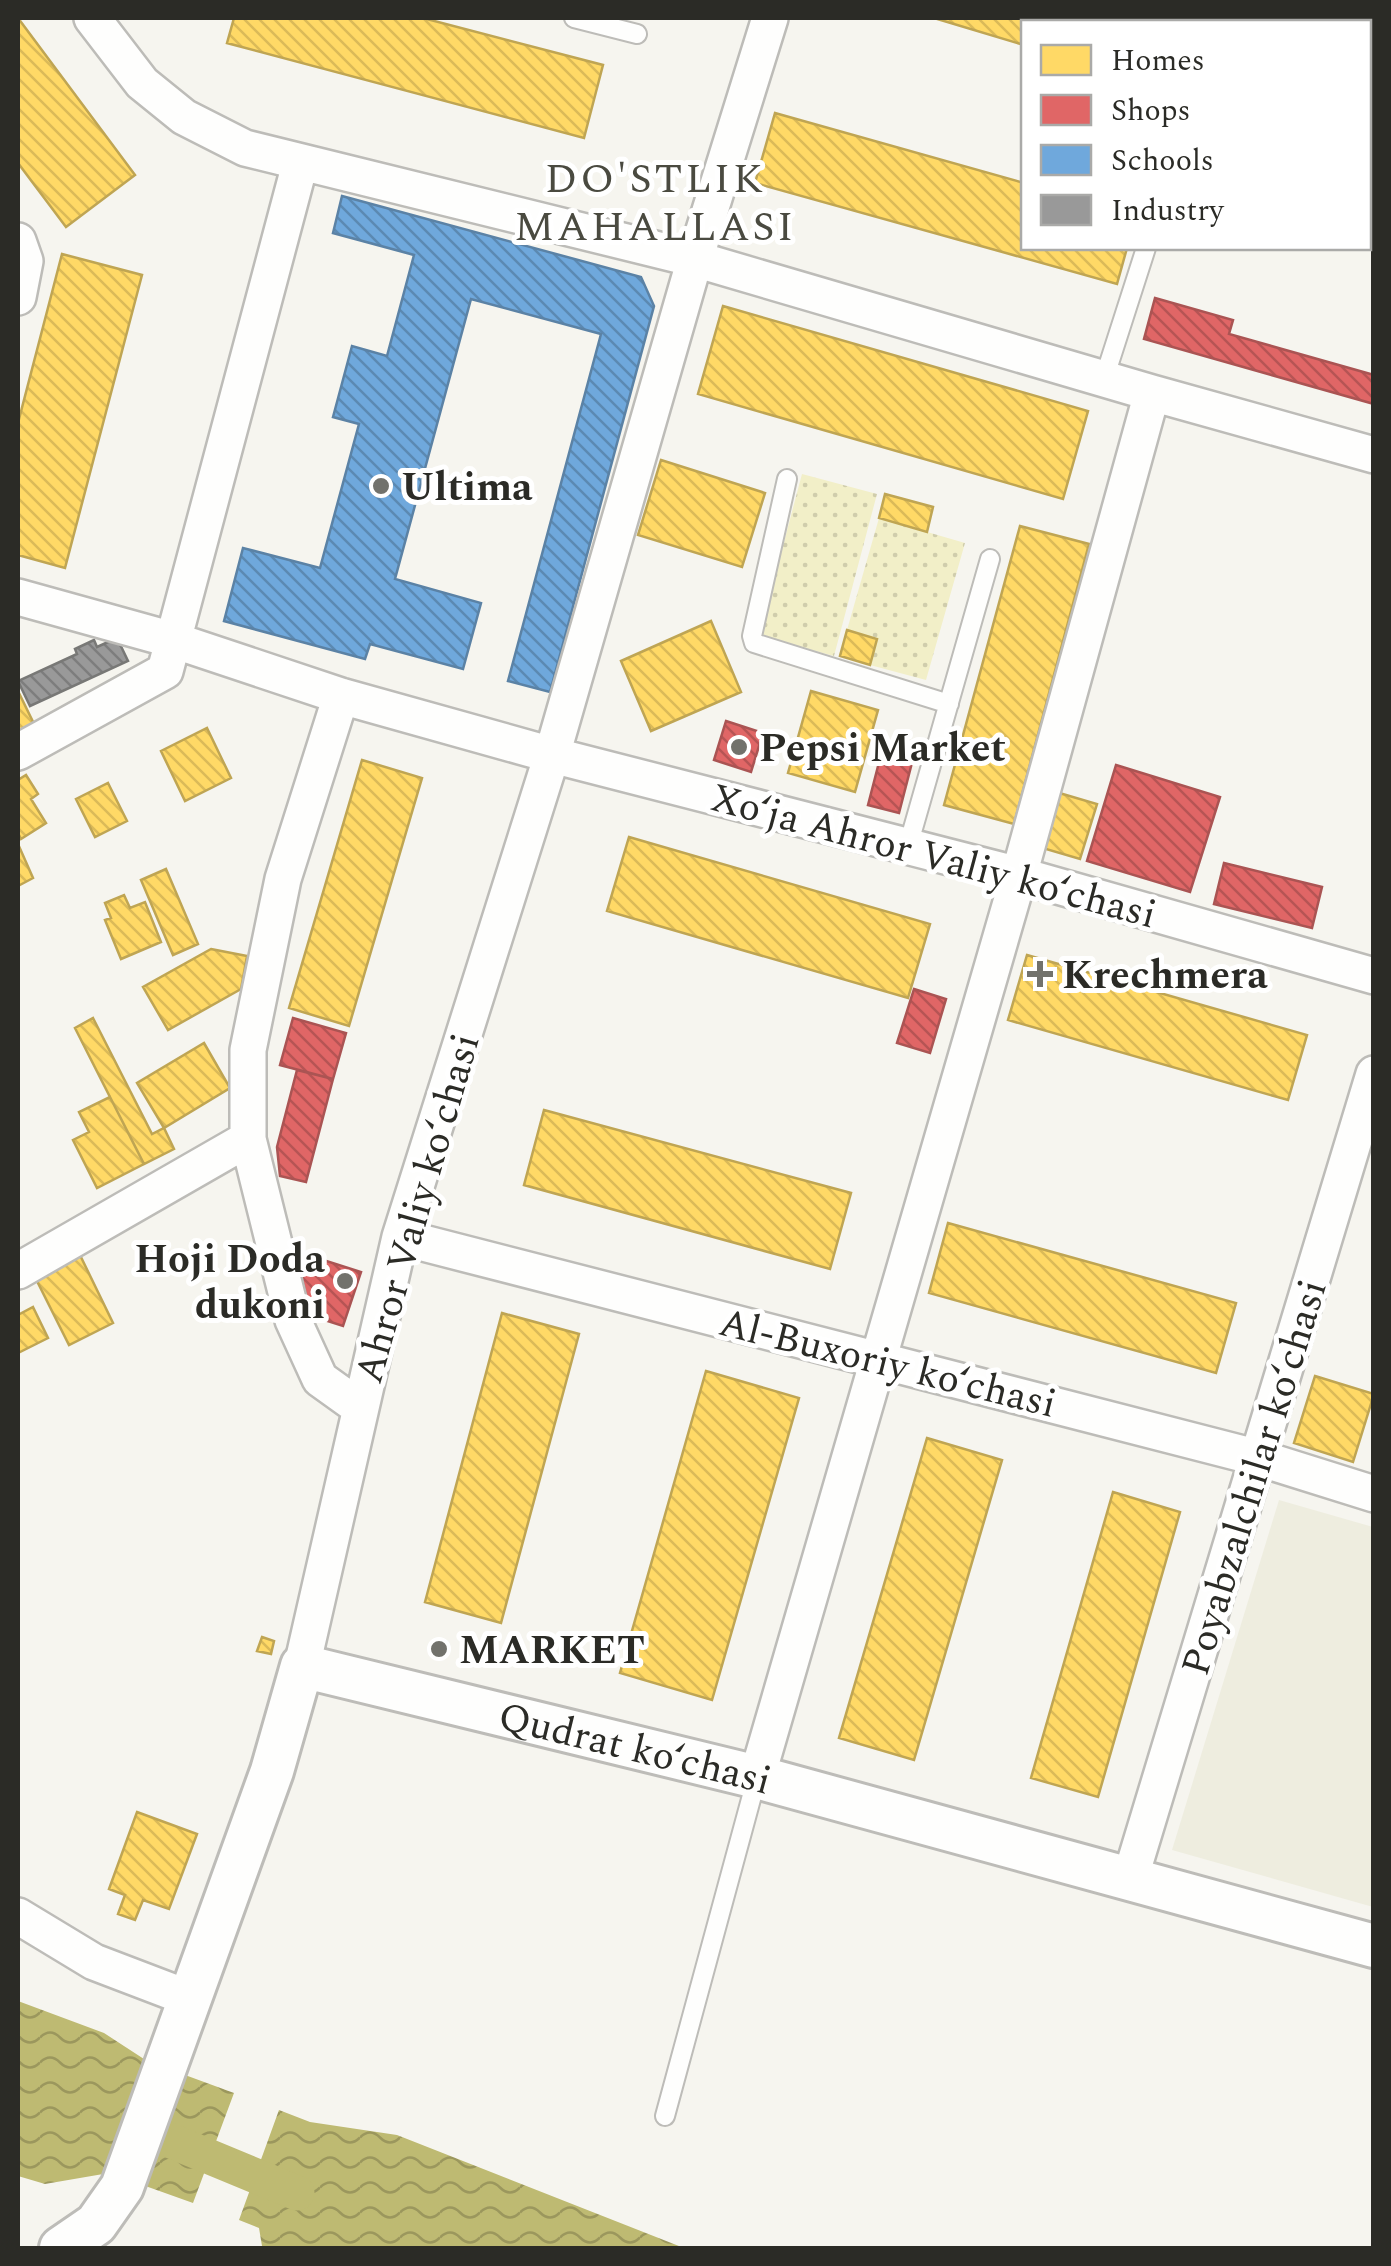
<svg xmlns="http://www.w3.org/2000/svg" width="1391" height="2266" viewBox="0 0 1391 2266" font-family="Spectral,serif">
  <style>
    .built { fill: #eeeddf }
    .grass { fill: url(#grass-dots) }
    .water { fill: url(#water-waves) }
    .homes { fill: url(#homes-back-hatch); stroke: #bfa553; stroke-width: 2.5 }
    .shops { fill: url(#shops-back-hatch); stroke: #aa5453; stroke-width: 2.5 }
    .schools { fill: url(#schools-back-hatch); stroke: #5b82a5; stroke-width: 2.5 }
    .industry { fill: url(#industry-back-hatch); stroke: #787876; stroke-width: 2.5 }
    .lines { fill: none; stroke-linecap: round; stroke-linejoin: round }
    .canal { stroke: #beba72; stroke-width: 35 }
    .service-casing { stroke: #bdbcb8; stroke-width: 22 }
    .minor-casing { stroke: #bdbcb8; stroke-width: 40 }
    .tertiary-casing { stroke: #bdbcb8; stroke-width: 48 }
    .service { stroke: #fefefd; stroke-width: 18 }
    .minor { stroke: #fefefd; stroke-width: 35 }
    .tertiary { stroke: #fefefd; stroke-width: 42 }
    .poi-dot { fill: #72726c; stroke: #fff; stroke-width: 4 }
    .labels { text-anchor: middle; stroke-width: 10; stroke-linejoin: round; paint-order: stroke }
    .poi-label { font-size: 40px; font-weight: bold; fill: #2b2b26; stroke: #fff; text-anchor: start }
    .street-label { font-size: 40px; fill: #2b2b26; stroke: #fff }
    .neighbourhood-label { font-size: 42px; letter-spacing: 2.5px; fill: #4a4a40; stroke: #fff }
  </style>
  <defs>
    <pattern id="grass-dots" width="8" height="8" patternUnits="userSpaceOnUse" patternTransform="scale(2.5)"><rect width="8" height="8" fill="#f2efc8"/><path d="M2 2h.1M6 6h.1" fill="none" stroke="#d0cdac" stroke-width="1.8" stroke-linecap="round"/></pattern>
    <pattern id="water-waves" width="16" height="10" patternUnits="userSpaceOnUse" patternTransform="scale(2.5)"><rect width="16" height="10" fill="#beba72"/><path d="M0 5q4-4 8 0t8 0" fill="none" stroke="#9b975d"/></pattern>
    <pattern id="homes-back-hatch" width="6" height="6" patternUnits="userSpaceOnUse" patternTransform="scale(2.5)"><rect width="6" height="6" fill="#ffd966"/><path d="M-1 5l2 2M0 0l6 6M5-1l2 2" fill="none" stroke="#dbba58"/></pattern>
    <pattern id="shops-back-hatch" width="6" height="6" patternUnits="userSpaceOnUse" patternTransform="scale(2.5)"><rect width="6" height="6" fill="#e06666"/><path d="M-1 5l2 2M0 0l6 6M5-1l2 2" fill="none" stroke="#b65454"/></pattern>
    <pattern id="schools-back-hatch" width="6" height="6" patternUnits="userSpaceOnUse" patternTransform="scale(2.5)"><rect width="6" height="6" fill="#6fa8dc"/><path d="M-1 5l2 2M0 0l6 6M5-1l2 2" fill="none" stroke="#5b89b2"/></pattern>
    <pattern id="industry-back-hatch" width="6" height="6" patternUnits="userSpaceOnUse" patternTransform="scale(2.5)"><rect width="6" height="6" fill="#999"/><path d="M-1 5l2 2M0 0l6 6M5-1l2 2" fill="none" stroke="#7d7d7d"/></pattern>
  </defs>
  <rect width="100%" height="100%" fill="#f6f5ef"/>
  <!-- built -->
  <path class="built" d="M1279,1500l94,27v380l-201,-57z"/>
  <!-- grass -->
  <path class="grass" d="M802,474l75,20 -43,162 -75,-20z
    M879,518l86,25 -39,137 -56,-15 7,-26 -30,-9z"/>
  <!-- water -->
  <path class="water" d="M18,2001l86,32 43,28 87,32 -41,110 -84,-30 -64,11 -27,-8z
    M279,2110l31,12 87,13 287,113h-426l4,-2 -3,-18 -20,-8z"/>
  <!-- homes -->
  <path class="homes" d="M18,18l117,157 -69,52 -48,-64z
    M234,18h189l180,47 -19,73 -357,-95z
    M934,18h205l-2,4h-113v23z
    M775,113l249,70v65h103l-10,36 -362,-101z
    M62,254l80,21 -77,293 -47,-13v-132z
    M723,306l365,105 -25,88 -365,-105z
    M661,460l104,33 -23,74 -104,-32z
    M885,494l48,13 -6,25 -48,-14z
    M1020,526l69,18 -75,280 -70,-19z
    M711,621l30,71 -90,39 -30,-70z
    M847,630l30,9 -7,26 -30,-9z
    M18,691l18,37 -18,9z
    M811,691l67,19 -23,82 -67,-19z
    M207,728l24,50 -46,23 -24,-50z
    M362,760l60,18 -73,248 -60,-18z
    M26,775l12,19 -7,5 15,24 -25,16 -3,-6v-53z
    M108,783l19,38 -32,16 -19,-38z
    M1056,792l41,12 -17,55 -41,-12z
    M629,837l301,87 -22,74 -301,-87z
    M18,844l15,34 -15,8z
    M166,869l32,75 -25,11 -32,-75z
    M124,895l6,13 15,-6 16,40 -40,17 -16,-39 6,-2 -6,-15z
    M211,949l36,7 -6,33 -73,41 -25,-43z
    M1027,955l280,80 -19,65 -280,-80z
    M93,1018l59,116 12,-6 10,21 -30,15 -69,-136z
    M204,1043l26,45 -66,40 -27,-45z
    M110,1097l34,67 -47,24 -24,-48 16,-8 -10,-20z
    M544,1110l307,83 -21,76 -306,-84z
    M948,1223l288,80 -20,70 -287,-80z
    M79,1253l34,70 -44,22 -35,-70z
    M33,1307l15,31 -30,15v-38z
    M502,1313l77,21 -78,289 -76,-21z
    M706,1371l93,27 -87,302 -92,-27z
    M1315,1376l59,18 -21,68 -59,-19z
    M927,1438l75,22 -88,300 -75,-22z
    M1113,1492l67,20 -82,285 -67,-19z
    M262,1637l12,4 -3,13 -14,-3z
    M137,1812l60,22 -28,75 -26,-9 -8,20 -17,-6 7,-19 -16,-6z"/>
  <!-- shops -->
  <path class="shops" d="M1155,298l78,22 -4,14 145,41v29l-230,-65z
    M726,721l37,12 -12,39 -37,-12z
    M884,743l31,8 -16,62 -31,-8z
    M1116,765l104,32 -30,95 -103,-31z
    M1224,863l98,24 -10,41 -98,-24z
    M914,989l32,10 -16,54 -33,-10z
    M293,1018l53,15 -13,46 -53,-14z
    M297,1070l36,9 -27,103 -26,-6 -3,-29z
    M295,1251l66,21 -18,54 -25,-8 -12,-23z"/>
  <!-- schools -->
  <path class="schools" d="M342,196l299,81 13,29 -104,386 -42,-11 93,-347 -130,-35 -76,280 86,24 -18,66 -93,-25 -5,15 -141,-38 19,-73 77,20 39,-144 -26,-7 19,-71 35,10 27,-101 -81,-22z"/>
  <!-- industry -->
  <path class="industry" d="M117,638l11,23 -98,45 -12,-25 59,-27 -2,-5 19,-9 3,7z"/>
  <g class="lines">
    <!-- canal -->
    <path class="canal" d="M169,2140l128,53"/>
    <!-- service casing -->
    <g class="service-casing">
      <path id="service" d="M574,18l63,16
        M1217,22l2,-4
        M1104,379l42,-131
        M787,479l-35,157 2,7 195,61
        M908,846l82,-287
        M665,2116l92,-339"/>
    </g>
    <!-- minor casing -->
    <g class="minor-casing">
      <path id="minor" d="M92,18l50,65 42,34 61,31 450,111 457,134 222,62
        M18,241l7,20 -7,36
        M18,597l155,43 168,56 211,59 467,120 355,101
        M341,696l-58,183 -35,171v89l45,181 27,59 39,28
        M18,752l147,-81 135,-507
        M400,1237l859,221 115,36
        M18,1271l230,-132
        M302,1666l98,-429 152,-482 143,-496 75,-241
        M757,1777l262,-902 133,-482
        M1130,1879l244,-805
        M18,1916l76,46 97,37"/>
    </g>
    <!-- tertiary casing -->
    <g class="tertiary-casing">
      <g id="tertiary">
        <path id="s1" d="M61,2248l35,-24 26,-37 150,-416 30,-105 455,111 617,169"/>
      </g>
    </g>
    <!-- service -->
    <use href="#service" class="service"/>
    <!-- minor -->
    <use href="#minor" class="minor"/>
    <!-- tertiary -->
    <use href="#tertiary" class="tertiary"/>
  </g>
  <!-- markers -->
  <g class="poi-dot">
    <circle cx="381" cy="486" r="10"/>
    <circle cx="739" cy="747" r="10"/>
    <path d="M1035 959h10v10h10v10h-10v10h-10v-10h-10v-10h10z"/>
    <circle cx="345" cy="1281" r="10"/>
    <circle cx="439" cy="1649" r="10"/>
  </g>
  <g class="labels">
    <!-- poi labels -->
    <g class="poi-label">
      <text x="401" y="500">Ultima</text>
      <text x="759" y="761">Pepsi Market</text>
      <text x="1062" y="988">Krechmera</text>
      <text x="325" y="1272" text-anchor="end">Hoji Doda<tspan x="325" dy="46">dukoni</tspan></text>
      <text x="459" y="1663">MARKET</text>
    </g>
    <!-- street labels -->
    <g class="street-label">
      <text transform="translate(934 855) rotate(15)" y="14">Xo‘ja Ahror Valiy ko‘chasi</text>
      <text transform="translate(416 1208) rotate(-74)" y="14">Ahror Valiy koʻchasi</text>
      <text transform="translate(888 1362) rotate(14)" y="14">Al-Buxoriy ko‘chasi</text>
      <text transform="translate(1253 1477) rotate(-73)" y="14">Poyabzalchilar ko‘chasi</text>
      <text dy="14" stroke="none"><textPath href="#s1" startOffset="982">Qudrat ko‘chasi</textPath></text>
    </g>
    <!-- neighbourhood labels -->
    <g class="neighbourhood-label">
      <text x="655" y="192">DO'STLIK<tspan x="655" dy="48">MAHALLASI</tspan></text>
    </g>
  </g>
  <!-- border -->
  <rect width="1391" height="2266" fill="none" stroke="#2b2b26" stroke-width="40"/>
  <!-- legend -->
  <rect x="1021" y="20" width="350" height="230" fill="#ffffff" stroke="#aaaaa8" stroke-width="2.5"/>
  <rect x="1041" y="45" width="50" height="30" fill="#ffd966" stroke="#aaaaa8" stroke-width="2.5"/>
  <text x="1111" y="70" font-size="30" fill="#2b2b26">Homes</text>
  <rect x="1041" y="95" width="50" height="30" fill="#e06666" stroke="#aaaaa8" stroke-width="2.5"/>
  <text x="1111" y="120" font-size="30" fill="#2b2b26">Shops</text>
  <rect x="1041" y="145" width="50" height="30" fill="#6fa8dc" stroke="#aaaaa8" stroke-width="2.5"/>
  <text x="1111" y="170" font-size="30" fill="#2b2b26">Schools</text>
  <rect x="1041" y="195" width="50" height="30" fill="#999999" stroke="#aaaaa8" stroke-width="2.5"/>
  <text x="1111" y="220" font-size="30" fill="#2b2b26">Industry</text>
</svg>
